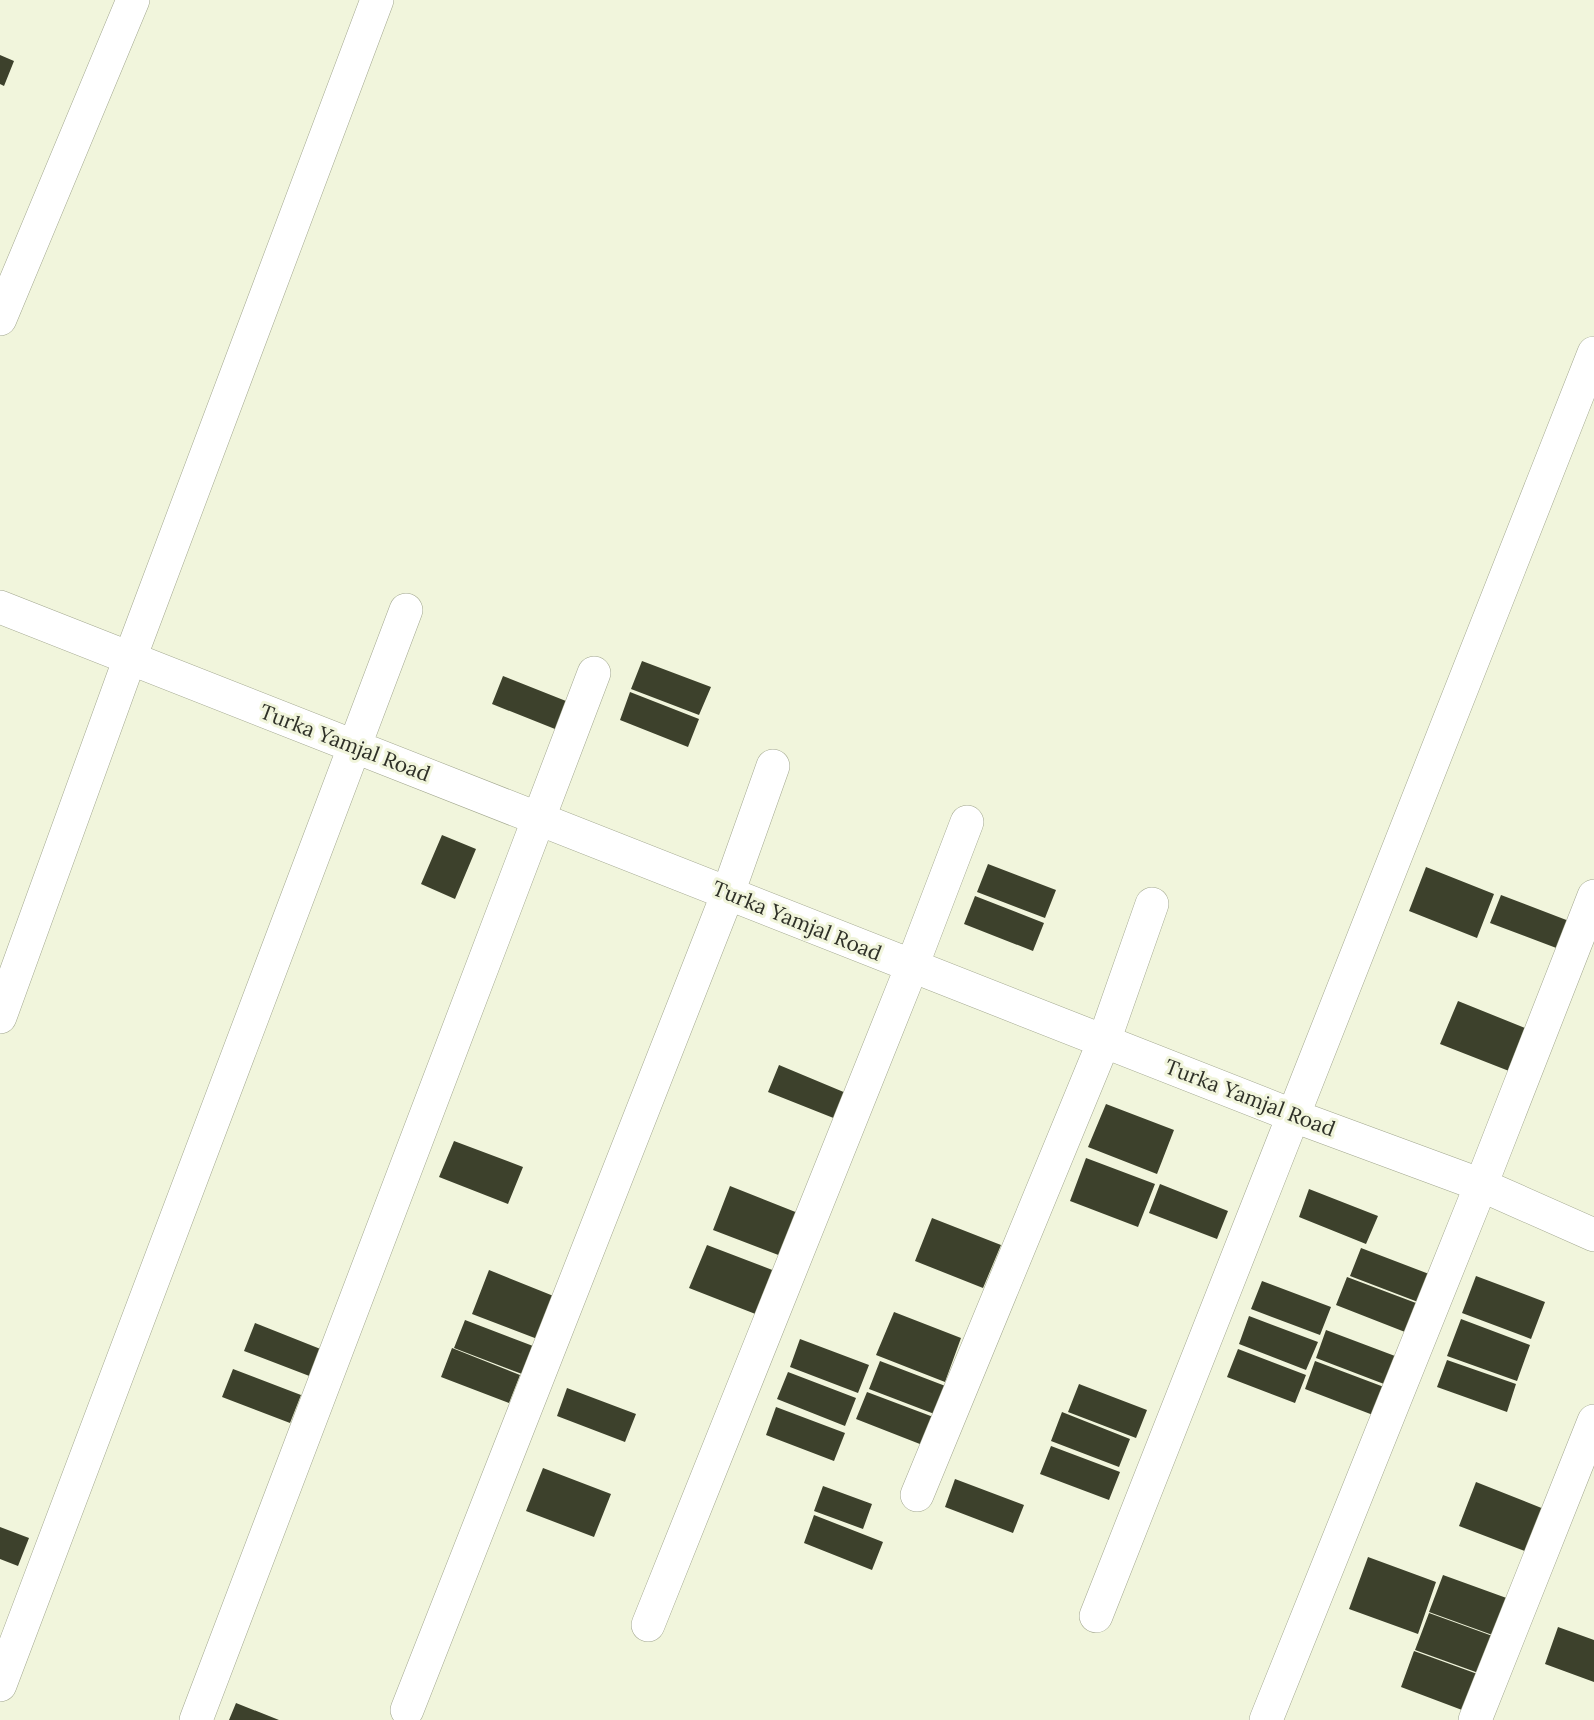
<svg xmlns="http://www.w3.org/2000/svg" width="1594" height="1720" viewBox="0 0 1594 1720" font-family="Lora,serif">
  <style>
    .building { fill: #3d412c }
    .lines { fill: none; stroke-linecap: round; stroke-linejoin: round }
    .minor-casing { stroke: #a2a78f; stroke-width: 34 }
    .minor { stroke: #fff; stroke-width: 33 }
    .labels { text-anchor: middle; stroke-width: 6; stroke-linejoin: round; paint-order: stroke }
    .street-label { font-size: 21px; fill: #2e3027; stroke: #f1f5dc }
  </style>
  <rect width="100%" height="100%" fill="#f1f5dc"/>
  <!-- building -->
  <path class="building" d="M0,55l14,6 -10,25 -4,-2z
    M642,661l69,26 -12,28 -68,-26z
    M503,676l68,27 -11,28 -68,-27z
    M630,692l69,27 -11,28 -68,-27z
    M442,835l34,14 -21,50 -34,-15z
    M988,864l68,26 -11,28 -68,-26z
    M1426,867l68,27 -17,44 -68,-27z
    M1501,895l68,26 -10,28 -69,-26z
    M975,896l69,27 -11,28 -69,-27z
    M1458,1001l67,27 -16,43 -69,-27z
    M779,1065l67,28 -10,26 -68,-27z
    M1106,1104l68,26 -17,44 -69,-27z
    M454,1141l69,26 -15,37 -69,-27z
    M1086,1158l69,26 -17,43 -68,-26z
    M1160,1184l68,27 -11,28 -68,-26z
    M730,1186l68,27 -17,43 -68,-26z
    M1309,1189l69,27 -12,28 -67,-27z
    M932,1218l69,27 -18,43 -68,-27z
    M707,1245l68,26 -17,44 -69,-27z
    M1361,1248l68,26 -11,28 -68,-26z
    M489,1270l67,27 -16,43 -68,-26z
    M1476,1276l69,26 -14,37 -69,-26z
    M1347,1277l69,26 -11,29 -69,-27z
    M1262,1281l69,26 -11,28 -69,-26z
    M894,1312l67,26 -16,44 -69,-27z
    M1249,1316l69,26 -12,28 -67,-26z
    M1461,1319l69,26 -13,36 -70,-25z
    M465,1320l68,26 -11,28 -68,-26z
    M255,1323l68,27 -11,27 -68,-26z
    M1326,1330l69,26 -11,28 -68,-26z
    M800,1339l69,26 -11,28 -68,-26z
    M452,1348l68,27 -11,28 -68,-26z
    M1238,1349l68,26 -11,28 -68,-26z
    M1447,1360l69,24 -9,28 -70,-25z
    M880,1361l68,26 -11,28 -68,-26z
    M1315,1361l69,26 -11,28 -68,-26z
    M233,1369l68,26 -11,28 -68,-26z
    M788,1372l68,26 -11,28 -68,-27z
    M1079,1384l68,26 -11,28 -68,-26z
    M567,1388l69,26 -11,28 -68,-26z
    M867,1392l69,26 -11,28 -69,-27z
    M776,1407l69,26 -11,28 -68,-26z
    M1062,1412l68,27 -11,28 -68,-26z
    M1051,1446l69,26 -11,28 -69,-26z
    M543,1468l68,26 -17,43 -68,-26z
    M955,1479l69,26 -11,28 -68,-26z
    M1476,1482l68,27 -17,43 -68,-26z
    M823,1486l49,18 -9,25 -49,-18z
    M814,1515l69,27 -11,28 -68,-27z
    M0,1527l29,11 -11,28 -18,-7z
    M1368,1557l68,25 -18,52 -69,-25z
    M1443,1575l69,25 -14,37 -69,-25z
    M1429,1613l69,25 -14,37 -69,-25z
    M1558,1627l36,13v42l-49,-18z
    M1414,1651l69,25 -13,37 -69,-26z
    M236,1703l43,17h-50z"/>
  <g class="lines">
    <!-- minor casing -->
    <g class="minor-casing">
      <path id="minor" d="M0,319l133,-319
        M0,607l1294,509 187,69 113,50
        M0,1017l130,-359 247,-658
        M917,1495l187,-454 48,-137
        M1096,1616l498,-1263
        M648,1625l264,-659 55,-144
        M0,1685l406,-1075
        M407,1710l321,-817 45,-127
        M196,1720l398,-1047
        M1266,1720l215,-535 113,-289
        M1475,1720l119,-299"/>
    </g>
    <!-- minor -->
    <use href="#minor" class="minor"/>
  </g>
  <g class="labels">
    <!-- street labels -->
    <g class="street-label">
      <text transform="translate(345 743) rotate(21)" y="7">Turka Yamjal Road</text>
      <text transform="translate(797 921) rotate(22)" y="7">Turka Yamjal Road</text>
      <text transform="translate(1250 1098) rotate(21)" y="7">Turka Yamjal Road</text>
    </g>
  </g>
</svg>
